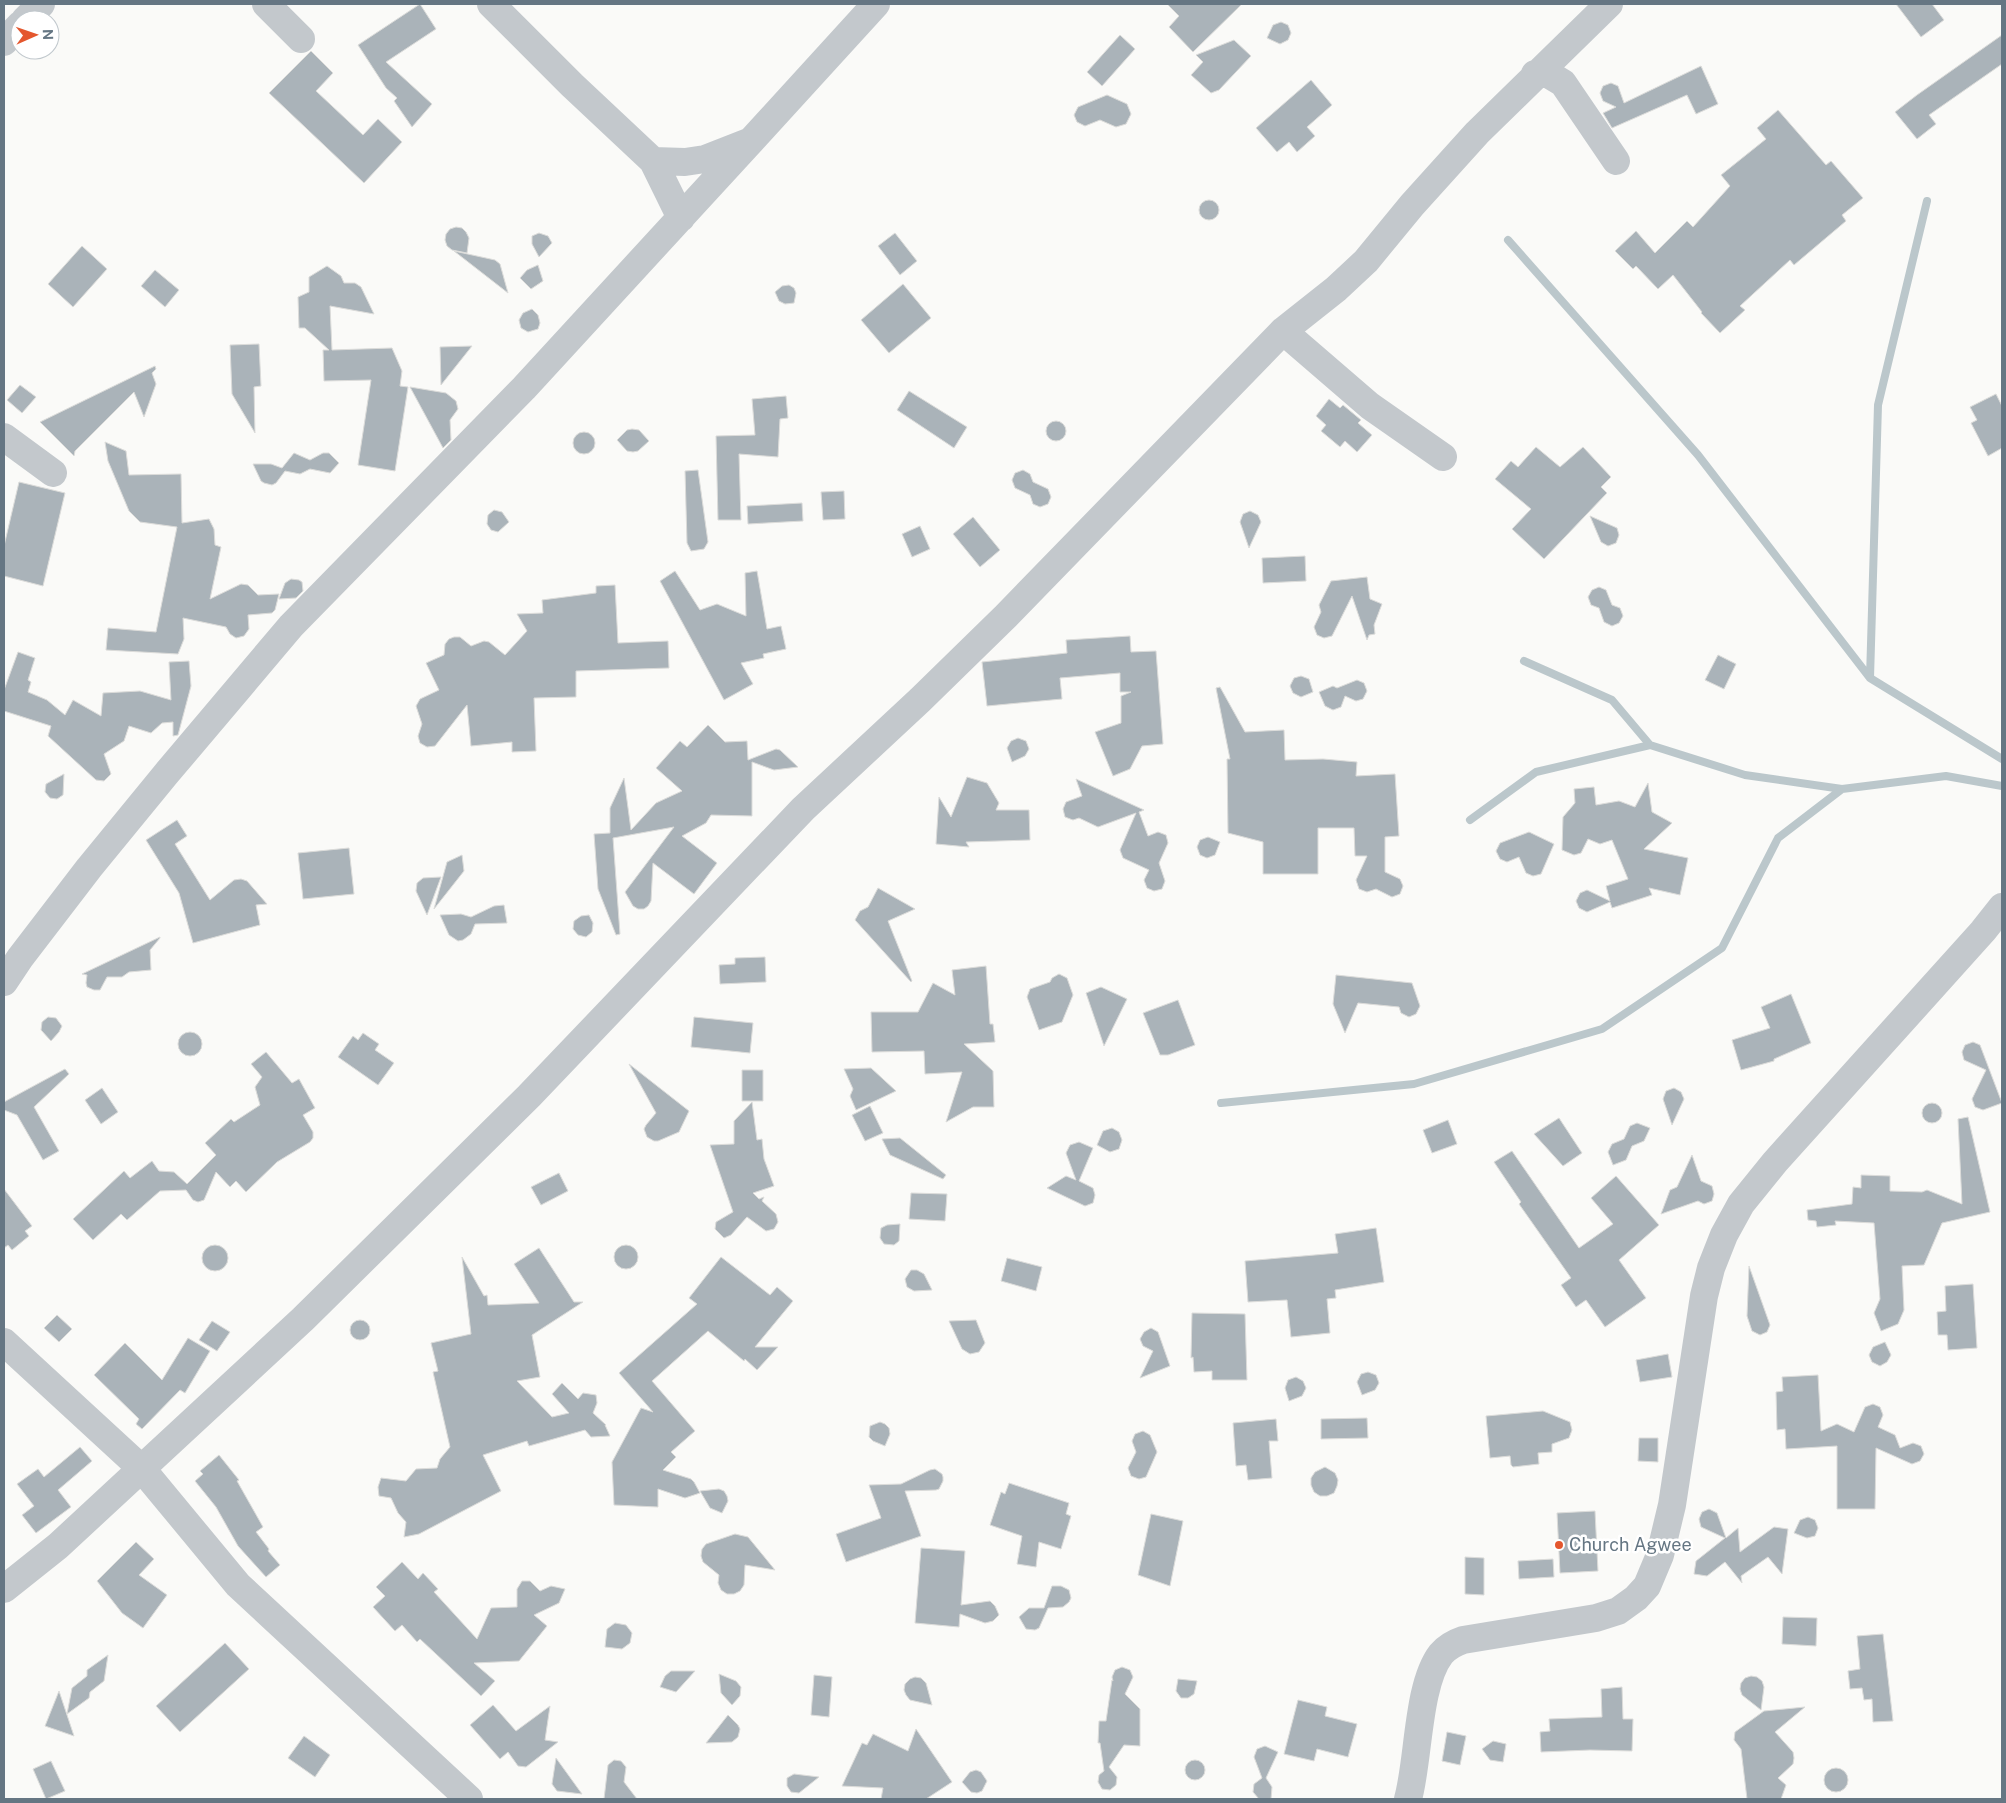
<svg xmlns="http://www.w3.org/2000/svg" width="2006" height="1803" viewBox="0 0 2006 1803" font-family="'Public Sans',sans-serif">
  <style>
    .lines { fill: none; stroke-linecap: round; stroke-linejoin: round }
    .stream { stroke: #bbc7cb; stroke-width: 8 }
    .building { fill: #aab3b9; stroke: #dcdcda }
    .minor { stroke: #c3c8cc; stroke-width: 28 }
    .poi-dot { fill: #e4572e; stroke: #fff; stroke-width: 2 }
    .labels { text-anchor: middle; stroke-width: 5; stroke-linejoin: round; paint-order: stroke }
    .poi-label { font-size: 18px; fill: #657683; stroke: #fff; text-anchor: start }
  </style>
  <rect width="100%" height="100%" fill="#fafaf8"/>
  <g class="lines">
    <!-- stream -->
    <path class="stream" d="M1508,240l190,215 172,223 132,81
      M1524,661l88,39 38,45 95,30 97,14
      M1870,678l8,-273 49,-204
      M1470,820l66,-48 114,-27
      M1221,1103l193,-19 188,-55 120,-81 56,-110 64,-49 104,-13 56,10"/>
  </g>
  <!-- building -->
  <path class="building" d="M420,4l16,25 -50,33 46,42 -20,23 -18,-26 3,-3 -11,-10 -28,-43z
    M1167,4h75l-49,48 -24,-25 10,-11z
    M1896,4h36l12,16 -23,17z
    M1281,22l7,3 3,8 -3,7 -8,4 -13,-6 6,-13z
    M1120,35l15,14 -33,37 -15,-14z
    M2002,35v29l-73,51 7,9 -19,15 -22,-27 22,-17z
    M1234,40l17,16 -32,34 -8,3 -20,-18 12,-13 -7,-7z
    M311,51l22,22 -17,18 47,44 15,-16 24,23 -38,41 -95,-90z
    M1701,66l17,38 -22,10 -9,-19 -75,33 -9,-15 13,-6 -13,-6 -3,-8 3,-7 8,-3 7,3 6,17z
    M1311,80l21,25 -25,22 8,9 -18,16 -8,-10 -12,10 -21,-24z
    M1107,95l20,9 4,10 -5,10 -10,3 -16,-7 -15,6 -8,-4 -3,-7 4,-8z
    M1778,110l48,55 5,-4 32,37 -21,17 4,6 -52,44 -4,-5 -50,46 5,4 -25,23 -19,-20 1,-1 -29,-37 -15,14 -22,-23 -3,3 -18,-18 21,-20 19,22 32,-32 6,6 37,-41 -9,-11 45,-36 -9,-11z
    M1199 210a10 10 0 1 1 20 0a10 10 0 1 1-20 0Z
    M456,227l6,1 4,4 3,6 -2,15 -15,-3 -5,-4 -2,-6 1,-6 4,-5z
    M539,233l9,3 4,7 -13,14 -7,-13v-8z
    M895,233l22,28 -17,14 -22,-29z
    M82,246l25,23 -34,38 -25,-23z
    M454,251l41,9 5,4 8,29z
    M538,265l5,16 -12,8 -11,-11 7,-8z
    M327,266l14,10 3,7h11l6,4 13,27 -44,-8 2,44 60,-2 10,23 -2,15 8,1 -13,84 -37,-6 13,-85 -47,1 -1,-31h6l-24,-22h-6l-1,-31 11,-5v-15z
    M155,270l24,20 -14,17 -24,-21z
    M903,284l28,34 -42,35 -28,-33z
    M789,285l5,3 2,5 -2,10 -9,1 -6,-3 -4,-9 7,-6z
    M532,309l6,6 2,8 -2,6 -10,3 -7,-4 -2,-8 4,-7z
    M259,344l2,42 -7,1 1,46 -23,-39 -2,-49z
    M472,346l-31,39 -1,-38z
    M155,366l1,3 -4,4 4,11 -12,33 -10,-25 -59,59 -1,5 -34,-34z
    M20,385l16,12 -14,16 -15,-13z
    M410,387l36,6 10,8 2,8 -8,11 1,20 -8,8z
    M909,391l58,36 -13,21 -57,-38z
    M1996,394l6,12v42l-14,8 -17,-33 6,-3 -7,-13z
    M786,396l2,22 -8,1 -2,38 -39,-3 2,66h-23l-2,-84 39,-1 -3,-36z
    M1329,399l11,9 3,-3 18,15 -3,3 14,12 -15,17 -12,-11 -5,6 -19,-16 5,-6 -10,-9z
    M1046 431a10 10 0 1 1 20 0a10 10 0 1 1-20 0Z
    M632,429l7,1 10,11 -11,10 -5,1 -6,-1 -10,-11 10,-10z
    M573 443a11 11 0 1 1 22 0a11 11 0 1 1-22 0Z
    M105,442l21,9 3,24 52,-1 1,49 27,-4 5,10 1,16 6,2 -11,52 31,-15 7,1 10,10 21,-1 -4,16 -3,3 -24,2 1,14 -5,7 -8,2 -6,-4 -4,-7 -43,-9 1,21 -6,15 -72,-4 2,-22 48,4 21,-105 -37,-5 -11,-11 -21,-50z
    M1536,447l24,20 23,-20 28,30 -10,10 6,6 -63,66 -32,-30 19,-20 -36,-30 16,-18 7,6z
    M294,453l16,7 13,-7h6l10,10 -9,10 -20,-4 -10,5 -15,-3 -9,12 -4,2 -8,-2 -3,-2 -8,-17h18l11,4z
    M698,470l10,72 -4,7 -13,2 -4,-8 -2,-72z
    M1023,470l7,4 3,8 15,7 3,8 -3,7 -8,3 -7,-3 -3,-9 -15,-7 -3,-8 3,-7z
    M19,482l46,11 -22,93 -39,-10v-30z
    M844,491l1,28 -22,1 -2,-28z
    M802,503l1,18 -55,3 -1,-18z
    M494,510l8,2 7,10 -11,10 -7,-2 -4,-6 1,-9z
    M1250,511l8,4 3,7 -12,26 -9,-26 3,-8z
    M1590,516l27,12 2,7 -3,8 -8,3 -7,-4z
    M973,517l27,33 -20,17 -27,-33z
    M920,526l10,23 -18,8 -10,-23z
    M1305,556l1,25 -43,2 -1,-25z
    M675,571l25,39 17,-6 29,12 -1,-43 12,-2 10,58 14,-3 5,23 -23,5 1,4 -23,5 12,21 -29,16 -64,-119z
    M1367,577l3,22 12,5 -8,21 1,9 -6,1 -2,5 -15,-44 -20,40 -8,2 -7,-3 -3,-8 7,-15 -2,-7 12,-24z
    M291,579l8,1 3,2 1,9 -7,7 -17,1 6,-16z
    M615,585l3,58 50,-2 1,27 -93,3v26l-42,1 2,53 -24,1v-10l-41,4 -4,-41 -32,41 -8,1 -7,-4 -2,-7 4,-12 -6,-18 4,-7 19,-9 -13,-27 18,-8 1,-11 4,-5 5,-2h6l11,9 13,-5 5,1 16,13 22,-24 -10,-17 26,-1 -1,-13 54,-7v-7z
    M1599,587l7,3 6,15 8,3 3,8 -4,7 -7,3 -8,-4 -5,-14 -8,-3 -3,-8 4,-7z
    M1130,636l1,16 25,-1 7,93 -21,2 -12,23 -17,7 -18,-44 26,-9v-27l10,-4h-11v-19l-60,5 2,21 -75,7 -5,-44 85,-9 -1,-13z
    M18,652l17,6 -7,22 3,2 -3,10 19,8 18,15 8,-15 28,16 2,-23 37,-2 31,9 -2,-38 20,-1 2,25 -13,49 -5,1v-14l-11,1 -11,10 -22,-7 -5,15 -20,13 7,20 -7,7 -8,-1 -48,-44 3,-10 -47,-15v-21z
    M1718,655l18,9 -12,25 -19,-9z
    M1301,676l8,3 4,13 -12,5 -8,-4 -3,-7 4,-8z
    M1357,680l7,3 3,8 -4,8 -7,2 -11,-5 -4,11 -8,3 -8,-4 -6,-14 14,-6 4,2z
    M1220,687l25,45 39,-2 1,30 38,-1 34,3 -1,14 39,-2 4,62 -14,1v35l15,7 3,7 -3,8 -8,3 -16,-8 -9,3 -8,-3 -3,-9 11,-24h-12l-1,-28h-36v46h-55v-32l-35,-9 -1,-74h3l-14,-71z
    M708,725l17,17 22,-1 1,19 28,-11 4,1 18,17 -24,3 -22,-8v54l-41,-1 -5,8 -24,13 35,27 -23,31 -41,-31 -2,38 -3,5 -4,3h-6l-5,-3 -8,-14 49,-65 -61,11 7,96 -4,1 -18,-46 -4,-55 16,-1v-25l14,-30 7,52 25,-27 26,-12 -26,-23 24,-27 7,6z
    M1018,738l8,3 3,8 -4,7 -13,6 -5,-14 4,-7z
    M64,774l-1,21 -6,4 -7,-1 -5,-6 1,-8z
    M967,777l20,6 12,20 -3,7h33l1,30 -64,2 3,5 -33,-3 3,-47 12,20z
    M1076,779l68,31 -5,2 9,24 10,-4 8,3 2,8 -9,20 6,18 -3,8 -8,2 -7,-3 -3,-8 5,-10 -26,-12 -3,-8 16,-37 -38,14 -19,-9 -6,2 -8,-3 -2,-8 3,-7 16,-6z
    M1648,783l4,29 20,11 -28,26 44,9 -8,37 -31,-7 3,7 -40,13 -2,-6 -23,10 -8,-4 -3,-7 4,-8 7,-3 23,11 -4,-15 22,-7 -16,-39 -12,4 -12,-5 -7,14 -7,2 -12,-5 1,-33 12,-14 -1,-14 20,-2 2,18 23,-4 16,6z
    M177,820l10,16 -12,8 35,56 24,-20 7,-1 6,2 20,23 -11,1 4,20 -67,18 -14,-50 -33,-53z
    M1529,832l25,12 -13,30 -8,2 -7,-3 -7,-16 -12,5 -7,-3 -4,-8 4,-8z
    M1208,837l12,5 -5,13 -8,3 -7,-3 -3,-8 3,-7z
    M349,848l5,46 -51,5 -5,-46z
    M462,855l2,16 -30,38 13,-47z
    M441,877l-14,38 -11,-24 1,-8 6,-5z
    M878,888l37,21 -27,12 24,60 -1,1 -56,-62 5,-9 8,-4z
    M504,905l3,18 -32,1 -4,10 -8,6 -5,1 -9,-6 -9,-20 21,-1 10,3 23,-11z
    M589,915l4,8 -1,9 -6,5 -8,-2 -5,-6 1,-8 7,-5z
    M160,937v1l-10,12 1,20 -22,2 -7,5h-15l-7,13h-6l-7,-3 -1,-4 1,-8 -5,-1z
    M765,957l1,25 -46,2 -1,-19 16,-1v-6z
    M986,966l4,58h3l2,18 -31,2 29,27 1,36h-21l-27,15 16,-50 -37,2 -1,-23 -52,1 -1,-40h47l15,-29 22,12 -3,-25z
    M1059,974l8,4 6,17 -11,27 -23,8 -12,-33 3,-8 20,-7 2,-4z
    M1336,975l76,8 8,23 -4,8 -7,3 -8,-4 -2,-6 -41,-4 -13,30 -12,-29z
    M1101,987l26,12 -23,47 -18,-53z
    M1791,994l20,49 -37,16v2l-33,9 -9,-30 38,-12 -9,-21z
    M1178,1000l17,45 -27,10h-8l-17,-42z
    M48,1017l8,1 6,8 -3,6 -8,9 -10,-11 1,-8z
    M694,1017l59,6 -3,30 -59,-6z
    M178 1044a12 12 0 1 1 24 0a12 12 0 1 1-24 0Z
    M363,1033l16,11 -4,6 19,13 -16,22 -40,-28 15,-21 5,4z
    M1973,1042l7,3 22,58 -19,7 -8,-3 -3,-8 14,-29 -22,-10 -2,-8 3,-7z
    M266,1052l26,31 7,-4 16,29 -12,7 10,17v6l-3,4 -33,20 -31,30 -10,-11 -6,6 -14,-15 -12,28 -6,2 -5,-2 -7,-10 -26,1 -33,29 -6,-6 -28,26 -20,-21 51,-48 6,7 22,-17 7,10 15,1 13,12 29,-29 -11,-12 26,-24 3,3 26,-17 -5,-18 7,-10 -11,-13z
    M629,1064l60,47 -10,21 -21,9h-4l-7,-4 -3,-8 2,-4 10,-12z
    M871,1068l25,23 -40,19 -6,-14 3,-7 -9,-20z
    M65,1069l4,5 -35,33 25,44 -16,9 -26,-45 -13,-5v-8z
    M742,1070h21v31h-21z
    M102,1088l16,24 -17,12 -16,-24z
    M1674,1088l7,4 3,7 -12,26 -9,-26 3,-8z
    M752,1102l5,38 5,-1 2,20 10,27 -21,7 6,6 5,-2 -2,4 14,13 2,8 -4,7 -8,2 -19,-14 -16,18 -7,3 -9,-9 1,-7 17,-10 -23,-67 24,-1v-23z
    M1922 1113a10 10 0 1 1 20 0a10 10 0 1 1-20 0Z
    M870,1106l13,27 -18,8 -13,-26z
    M1968,1117l22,95 -48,11 -18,42 -22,1 2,44 -6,14 -17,7 -7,-18 6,-14 -6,-76 -39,-2 1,4 -19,2 -1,-6 -8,-1 -1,-10 45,-6 1,-17 8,1v-13l29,1v15l32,1 5,-2 35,14 -4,-85z
    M1559,1118l23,35 -19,13 -29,-32z
    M1448,1120l9,24 -25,9 -9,-23z
    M1637,1123l13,5 -6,13 -12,5 -6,14 -13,5 -5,-13 4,-8 12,-5 6,-13z
    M1112,1128l7,4 3,8 -3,9 -9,3 -13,-7 6,-14z
    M900,1138l46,37 -3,4 -53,-24 -8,-16z
    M1079,1142l14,6 -14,33 14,7 2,7 -2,8 -8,3 -38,-18 19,-12 10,4 -10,-27 4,-8z
    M1512,1151l67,97 34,-24 -22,-26 25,-22 43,49 -40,35 27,38 -41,29 -19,-27 -10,7 -15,-22 10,-7 -52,-74 2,-2 -27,-40z
    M1692,1155l9,26 11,5 2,8 -2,7 -8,3 -6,-3 -37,13 9,-24 7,-3z
    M559,1173l9,18 -27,14 -10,-18z
    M4,1189l28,37 -7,5 4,5 -17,14 -4,-5 -4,3z
    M911,1193l36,1 -2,27 -36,-2z
    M900,1224l-1,17 -5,4 -10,-1 -4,-6 1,-10 6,-3z
    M1376,1228l8,54 -49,8 1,8 -9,1 3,34 -39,4 -4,-37 -39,2 -3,-41 93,-8 -3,-19z
    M202 1258a13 13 0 1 1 26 0a13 13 0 1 1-26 0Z
    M614 1257a12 12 0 1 1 24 0a12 12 0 1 1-24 0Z
    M539,1248l35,54h9l-51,33 8,42 -23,4 35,36 17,-4 -17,-19 10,-11 16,16 5,-6 13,2 1,8 -4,10 13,12h-1l5,11 -19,1 -6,-7 -56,16 -2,-5 -44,14 18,36 -82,43 -15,3 2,-15 -8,-9 -7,-15 -12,-2 -1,-9 3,-9 25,3 10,-12 21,-1 3,-9 10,-12 -17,-75 5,-1 -7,-28 40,-9 -9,-77 22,39 3,-1 1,10 51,-2 -25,-39z
    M721,1257l49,38 7,-8 16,14 -38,46h23l-21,23 -12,-11 -1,2 -36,-30 -56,50 43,50 -24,21 5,5 -13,13 28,9 3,3 6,11 -15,5 -27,-9v18l-44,-2 -2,-43 29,-54 12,4 -34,-39 78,-69 -8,-6z
    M1007,1258l35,9 -6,24 -35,-10z
    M1749,1266l21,59 -3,7 -7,3 -8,-4 -5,-15z
    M911,1270h6l7,4 8,16 -18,1 -7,-4 -2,-8z
    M1973,1284l4,64 -29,2 -1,-15h-9l-1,-23 9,-1 -1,-25z
    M1192,1313l53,1 2,66h-35v-9l-18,1 -1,-15 -2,1z
    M57,1315l15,14 -13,13 -15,-14z
    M976,1320l9,23 -6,9 -9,2 -8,-5 -13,-28z
    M350 1330a10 10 0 1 1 20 0a10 10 0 1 1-20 0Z
    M212,1321l18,11 -13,19 -18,-11z
    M1151,1328l7,4 12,34 -30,12 13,-27 -10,-5 -3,-7 4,-7z
    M188,1338l22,13 -25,42 -5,-3 -38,39 -6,-5 3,-5 -45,-44 31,-32 37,37z
    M1885,1342l6,13 -4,7 -7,4 -8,-4 -3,-7 4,-8z
    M1668,1354l4,23 -32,5 -4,-22z
    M1368,1372l8,3 3,8 -4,7 -13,5 -5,-13 4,-8z
    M1818,1375l3,56 16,-7 17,8 11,-25 8,-3 7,3 3,8 -5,12 17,8 5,13 13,-5 8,3 3,8 -4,7 -8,3 -36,-16 -1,61h-38v-63l-51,3 -1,-20 -8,1 -1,-38 7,-1 -1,-14z
    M1296,1377l7,4 3,7 -4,8 -13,5 -4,-13 3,-8z
    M1543,1411l27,11 2,8 -3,8 -17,6v8l-14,1 1,11 -26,3 -2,-2 -1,-9 -20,2 -4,-42z
    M1367,1418l1,20 -47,1v-20z
    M1276,1419l2,22h-9l3,37 -24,2 -2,-15 -10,1 -3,-43z
    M880,1422l5,2 4,4 1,6 -5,12 -12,-5 -4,-4 1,-11z
    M1143,1431l7,4 7,17 -11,25 -7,2 -8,-3 -3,-8 8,-16 -4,-11 3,-7z
    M1639,1438h19v24l-20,-1z
    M80,1447l12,14 -34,29 13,17 -35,26 -14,-18 12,-9 -17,-22 21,-15 6,8z
    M219,1455l20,25 -2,1 26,46 -7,5 13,17 -1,2 12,14 -14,12 -28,-31 -22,-39 -21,-26 8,-7 -3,-3z
    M1325,1467l10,6 3,7 -1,6 -3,7 -7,3h-7l-6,-4 -3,-7v-7l4,-6z
    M935,1469l7,5 1,3v4l-4,8 -3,1 -31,1 16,45 -75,26 -10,-28 45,-16 -12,-33 32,-1 29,-14z
    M1009,1483l60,20 -3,11 5,2 -10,33 -22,-7 -3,25 -19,-3 5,-28 -32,-11 11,-33 4,2z
    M719,1489l5,2 3,5 1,5 -6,12 -12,-5 -10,-17z
    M1709,1509l8,4 9,25 12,-10 2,24 34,-25 14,2 -6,45 -14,-17 -27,19 1,7 -17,-21 -18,14 -13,-2 2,-13 29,-23 -24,-11 -2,-8 3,-7z
    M1595,1511l3,60 -38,2 -3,-60z
    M1151,1514l32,7 -13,65 -32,-11z
    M1808,1517l7,3 3,8 -3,8 -8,2 -13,-5 6,-13z
    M735,1534l13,3 27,33 -30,-5 -1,20 -4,6 -6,3h-7l-6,-4 -3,-7 1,-8 -16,-13 -2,-6 1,-7 4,-5z
    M136,1542l18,17 -15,16 28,20 -24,33 -21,-15 -25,-32z
    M921,1548l44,3 -4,54 29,-4 5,5 4,9 -6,6 -8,2 -25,-9 -1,13 -44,-4z
    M1465,1557l19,1v37l-19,-1z
    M1553,1559l1,18 -35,2 -1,-18z
    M402,1562l16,17 5,-6 15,16 -4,3 43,47 14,-31 26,-1v-18l5,-8h8l10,10 11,-5 14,3 -6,14 -25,12 13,11 -28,35 -45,2 21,18 -14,15 -61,-57 -3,3 -15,-17 -7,6 -22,-24 12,-11 -9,-9z
    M1052,1586h9l8,4 2,8 -2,4 -6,5 -15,1 -9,20 -4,2 -9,-1 -7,-12 10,-9h15z
    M1783,1617l34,1 -1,28 -34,-2z
    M615,1623l11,2 6,8 -2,10 -8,6 -17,-2 2,-18z
    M1883,1634l10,87 -20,1 -1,-23 -8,1 -2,-12 -12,1 -2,-18 12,-2 -3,-33z
    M225,1643l24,26 -69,63 -24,-26z
    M108,1655l-4,26 -14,11 -1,6 -22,16 5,-26 15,-12v-6z
    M1122,1667l8,3 3,7 -8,17 15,15v37l-16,-1 -15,22 8,10 -1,8 -6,5 -8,-1 -4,-7 1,-7 5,-4 -4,-28h-2l1,-22h7l6,-41 1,1 -1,-4 3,-7z
    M671,1671h24l-19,21 -16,-5 5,-11z
    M719,1674l17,7 5,6 -1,9 -8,9 -11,-12z
    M814,1675l18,2 -3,40 -18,-2z
    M1751,1676l6,1 5,4 2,6 -3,23 -19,-15 -2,-6 1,-6 4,-5z
    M915,1677l6,1 5,5 6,22 -22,-5 -4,-5 -2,-5 1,-6 5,-5z
    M1178,1679l19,2 -3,13 -6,4h-7l-5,-7z
    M1622,1687l1,32h10l-1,32 -42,-1 -49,2 -1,-20 10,-1 -1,-12 53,-2 -1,-28z
    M59,1691l15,45 -29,-10z
    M1298,1700l29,7 -2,9 32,8 -9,33 -31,-8 -3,12 -30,-7z
    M493,1705l23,26 34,-25 -5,34 13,2 -32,25 -8,-1 -10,-14 -8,7 -30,-34z
    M1805,1707l-30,25 18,20 1,6 -1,6 -15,14 8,7 -5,14h-34l-6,-50 -7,-9 1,-8 29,-21z
    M728,1715l10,10 2,4 -2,8 -6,5 -26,1z
    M916,1729l36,53 -26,17h-45l2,-11 -41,-2 20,-43 5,2 6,-11 35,17z
    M1447,1732l19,4 -6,29 -18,-4z
    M304,1736l26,19 -15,22 -27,-19z
    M1493,1741l13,3 -3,18 -13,-2 -8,-11z
    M1265,1746l13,6 -12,26 6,9 -1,12h-12l-6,-7 1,-8 8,-6 -8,-21 3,-8z
    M556,1758l26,36 -25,-3 -5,-7z
    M1185 1770a10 10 0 1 1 20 0a10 10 0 1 1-20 0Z
    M614,1760l7,1 5,6 -2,15 13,17h-33l4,-34z
    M51,1761l14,30 -19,8 -13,-30z
    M1824 1780a12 12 0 1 1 24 0a12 12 0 1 1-24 0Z
    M976,1770l5,2 6,9 -5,10 -5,2 -6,-1 -9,-10 8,-10z
    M794,1774l25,3 -20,16 -8,-1 -4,-6v-8z"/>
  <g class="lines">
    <!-- minor -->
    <path class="minor" d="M266,4l35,35
      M491,4l81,81 81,76 32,1 20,-3 46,-18 125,-137
      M25,20l16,-16
      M4,42l16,-17
      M1535,74h13l15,9 53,78
      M653,161l28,57
      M1283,331l87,75 73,51
      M4,437l49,36
      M4,982l16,-24 69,-90 77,-94 125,-148 233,-238 227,-247
      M4,1342l138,127 96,116 231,214
      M4,1589l54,-43 245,-227 226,-223 274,-287 117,-109 86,-84 277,-285 53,-42 30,-28 46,-56 65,-72 132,-129
      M1408,1799c11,-39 9,-114 33,-145 6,-7 13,-11 22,-14l133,-22 22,-7 18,-13 11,-12 13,-31 12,-50 32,-209 7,-28 13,-33 17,-31 34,-42 208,-231 19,-24"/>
  </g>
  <!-- markers -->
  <circle class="poi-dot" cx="1559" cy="1545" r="5"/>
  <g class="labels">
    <!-- poi labels -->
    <g class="poi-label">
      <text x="1569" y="1551">Church Agwee</text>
    </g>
  </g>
  <!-- border -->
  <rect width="2006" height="1803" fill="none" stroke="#657683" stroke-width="10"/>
  <!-- north arrow -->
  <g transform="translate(35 35) rotate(88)"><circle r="24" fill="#ffffff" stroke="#c1c8cd"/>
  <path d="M0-4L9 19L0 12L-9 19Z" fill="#e4572e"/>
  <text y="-8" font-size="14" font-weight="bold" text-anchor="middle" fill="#657683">N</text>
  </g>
</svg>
